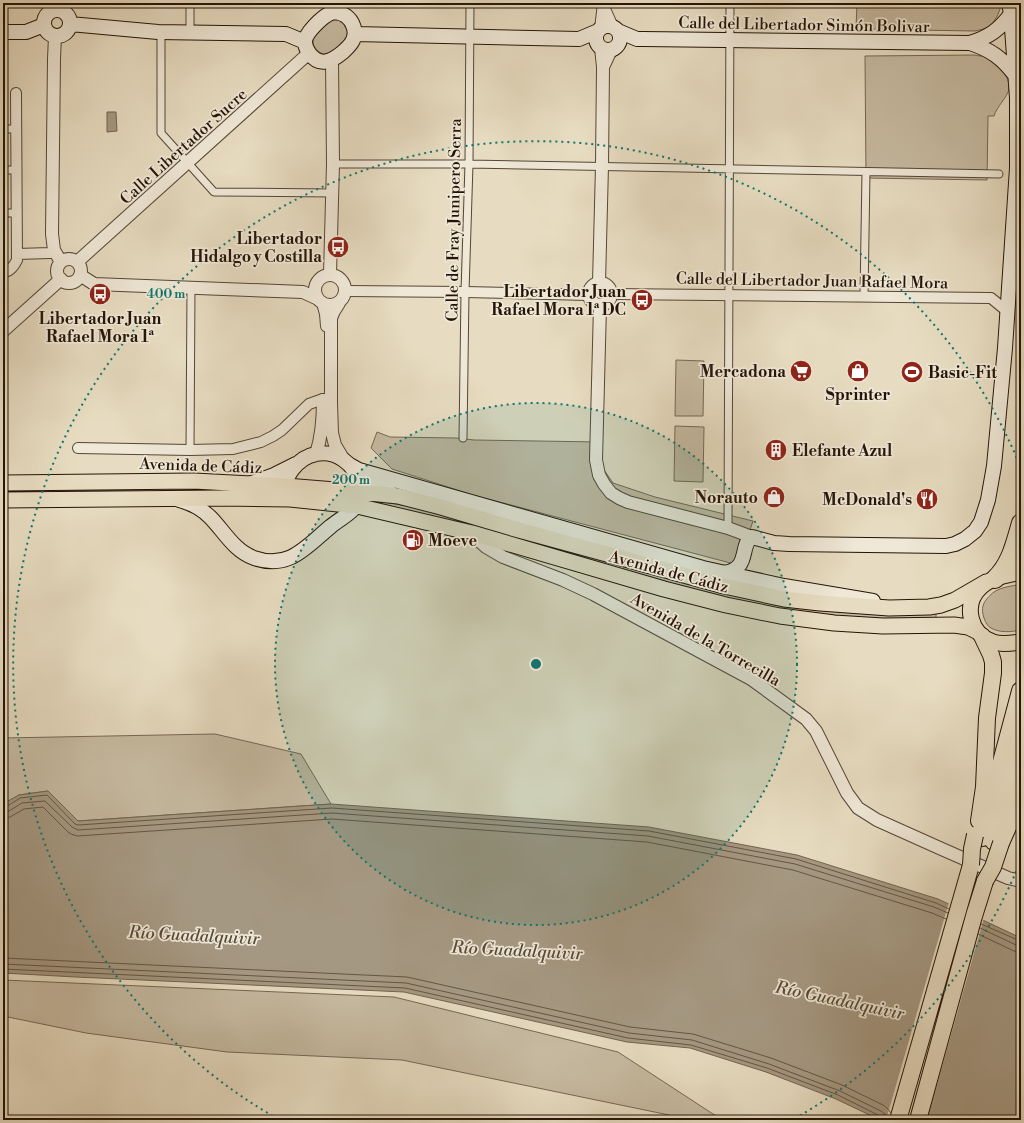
<svg xmlns="http://www.w3.org/2000/svg" width="1024" height="1123" viewBox="0 0 1024 1123" font-family="'Libre Bodoni',serif">
  <style>
    .green { fill: #c6baa1; stroke: #756754 }
    .water { fill: #a59882; stroke: #716351 }
    .pier { fill: #e7dcc1 }
    .lines { fill: none; stroke-linecap: round; stroke-linejoin: round }
    .shore { stroke: #645644; stroke-width: 1 }
    .pedestrian-casing { stroke: #554636; stroke-width: 9 }
    .minor-casing { stroke: #554636; stroke-width: 12 }
    .tertiary-casing { stroke: #554636; stroke-width: 14 }
    .secondary-casing { stroke: #241407; stroke-width: 16 }
    .primary-casing { stroke: #241407; stroke-width: 17 }
    .trunk-casing { stroke: #241407; stroke-width: 18 }
    .motorway-casing { stroke: #241407; stroke-width: 20 }
    .pedestrian { stroke: #efe8d7; stroke-width: 7 }
    .minor { stroke: #efe8d7; stroke-width: 10 }
    .tertiary { stroke: #efe8d7; stroke-width: 12 }
    .secondary { stroke: #efe8d7; stroke-width: 14 }
    .primary { stroke: #e7dcc1; stroke-width: 15 }
    .trunk { stroke: #e7dcc1; stroke-width: 16 }
    .motorway { stroke: #e7dcc1; stroke-width: 18 }
    .trunk-bridge-casing { stroke: #241407; stroke-width: 18; stroke-linecap: butt }
    .trunk-bridge { stroke: #e7dcc1; stroke-width: 16 }
    .ring { fill: none; stroke: #0f766e; stroke-width: 2; stroke-dasharray: 2 4 }
    .labels { text-anchor: middle; stroke-width: 3.5; stroke-linejoin: round; paint-order: stroke }
    .street-label { font-size: 16px; fill: #241407; stroke: #efe8d7 }
    .poi-label { font-size: 16px; font-weight: bold; fill: #241407; stroke: #efe8d7; text-anchor: end }
    .water-label { font-size: 17px; font-style: italic; fill: #584938; stroke: #efe8d7 }
    .centre { fill: #0f766e; stroke: #efe8d7; stroke-width: 2 }
    .ring-label { font-size: 12px; text-anchor: middle; font-weight: bold; fill: #0f766e; stroke: #efe8d7; stroke-width: 3.5; stroke-linejoin: round; paint-order: stroke }
  </style>
  <rect width="100%" height="100%" fill="#e7dcc1"/>
  <filter id="stains"><feTurbulence type="fractalNoise" baseFrequency=".005" numOctaves="4"/><feColorMatrix values="0 0 0 0 .2 0 0 0 0 .09 0 0 0 0 .02 0 0 0 .5 -.17"/></filter>
  <radialGradient id="worn" r=".72"><stop offset=".6" stop-color="#630" stop-opacity="0"/><stop offset="1" stop-color="#630" stop-opacity=".3"/></radialGradient>
  <!-- green -->
  <path class="green" d="M857,3h144c-1,9 -5,18 -13,24 -3,2 -9,3 -13,4l-119,-2z
    M339,18l9,7 -1,15c-8,7 -20,21 -30,10 -4,-4 -4,-7 -4,-12l15,-18z
    M975,55c2,1 6,1 9,1 11,3 27,21 25,33 -2,9 -12,17 -15,27h-6l-1,64 -121,-2 -1,-122z
    M676,360l28,1 -1,55h-28z
    M675,426l29,1 -1,55 -29,-1z
    M377,432l13,5 66,1 18,2 126,2v22l13,19 42,14 98,24 -15,44 -265,-70 -81,-26 -21,-21z
    M377,501l43,7 516,104v8l-82,-1 -113,-16 -365,-98z
    M1021,584v46c-9,2 -22,3 -30,-2 -6,-3 -10,-16 -8,-22 1,-5 7,-11 11,-14 7,-5 19,-6 27,-8z
    M215,734l86,20 30,50 -253,17 -30,-30 -29,4 -16,9v-66z
    M3,980l391,17 224,55 95,62 11,6h-38l-17,-5 -267,-55 -175,-8 -141,-19 -83,-17z"/>
  <!-- water -->
  <path class="water" d="M107,112h9l1,19 -10,1z
    M48,791l30,30 253,-17 318,23 148,28 141,44 83,39v182h-141l-44,-21 -70,-27 -76,-24 -63,-6 -223,-50 -328,-15 -73,-4v-169l16,-9z"/>
  <!-- pier -->
  <path class="pier" d="M949,902l35,16 -57,202h-41z"/>
  <g class="lines">
    <!-- shore -->
    <path class="shore" d="M3,807h3l14,-9 27,-3 28,29 3,1 254,-17 317,23 147,28 140,44 13,6
      M3,812l6,-1 13,-8 23,-2 27,26 6,3 254,-17 316,23 147,28 139,43 14,6
      M3,818l7,-1 14,-8 19,-2 25,25 3,2 6,2 255,-17 315,23 146,28 139,43 14,6
      M981,924l37,16 3,1
      M980,928l36,17 5,1
      M978,934l36,17 7,1
      M3,958l404,19 223,50 63,7 78,24 71,27 41,20 4,3 4,5
      M3,964l403,19 223,50 63,7 77,24 71,27 41,20 4,3 1,6
      M3,969l402,19 223,50 63,7 76,23 71,27 40,20 2,2 1,3"/>
    <!-- pedestrian casing -->
    <g class="pedestrian-casing">
      <path id="pedestrian" d="M161,32v101l53,59 118,1
        M190,32v-29
        M3,129h13
        M333,164h136l530,10
        M3,170h14
        M3,213h14
        M864,297l2,-125
        M463,438l2,-146 4,-128 1,-161
        M190,450l1,-162
        M728,528l2,-525"/>
    </g>
    <!-- minor casing -->
    <g class="minor-casing">
      <path id="minor" d="M17,254l33,-1 5,-2
        M3,272c7,0 11,-6 14,-12l-1,-167
        M346,291l119,1 123,3
        M611,294l380,4 17,14
        M78,448l112,2 43,-1 28,-7 12,-6 9,-6 27,-26 14,-5"/>
    </g>
    <!-- tertiary casing -->
    <g class="tertiary-casing">
      <path id="tertiary" d="M604,9l8,18
        M56,11l1,-8
        M601,29l3,-26
        M55,36l-1,23 -2,175 2,16 7,12
        M603,67l8,-17
        M57 271a12 12 0 1 1 24 0a12 12 0 1 1-24 0Z
        M77,262l232,-209
        M330,274l3,-110 -1,-104
        M315 290a15 15 0 1 1 30 0a15 15 0 1 1-30 0Z
        M80,275l14,9 209,8 15,7
        M589 294a11 11 0 1 1 22 0a11 11 0 1 1-22 0Z
        M599,283l3,-117 1,-99 -2,-19
        M323,303l3,11 1,12
        M339,303l-5,8 -3,7v85l1,30 3,12 9,15
        M600,306l-4,154 3,15 5,9 7,9 8,5 9,4 100,26 24,9
        M3,331l58,-52
        M316,454c6,-18 7,-35 7,-54
        M472,533l6,7 8,7 17,10 60,23 30,14 158,85 55,40 10,12 31,62 11,15 19,12 67,30 64,28 13,3"/>
    </g>
    <!-- secondary casing -->
    <g class="secondary-casing">
      <path id="secondary" d="M44 23a13 13 0 1 1 26 0a13 13 0 1 1-26 0Z
        M337,12c3,1 6,2 9,4 7,5 11,16 7,24 -2,5 -6,8 -10,12 -11,9 -23,16 -34,1 -2,-3 -4,-8 -4,-11 0,-9 18,-26 26,-29 2,-1 4,0 6,-1z
        M70,24l88,8 128,2 19,8
        M596 38a12 12 0 1 1 24 0a12 12 0 1 1-24 0Z
        M618,31l19,8h6l327,4c21,7 32,15 45,32
        M3,32h23l18,-7
        M355,34l224,5 19,-8
        M970,43c19,-6 29,-13 41,-29
        M350,465l9,5 344,98 81,18 89,15
        M357,476l5,4 30,14
        M249,484l25,-9 22,-11
        M179,500c12,3 22,8 31,17 14,14 24,34 44,41 35,12 52,-11 76,-31 17,-14 34,-17 29,-44 -4,-19 -23,-33 -43,-29 -17,3 -36,24 -29,42
        M724,573c27,-4 15,-28 28,-36l22,6 15,1 157,2 9,-2 10,-5 10,-8 6,-9 7,-22 6,-34 11,-118 12,-180v-70l-6,-84 -2,-11"/>
    </g>
    <!-- primary casing -->
    <g class="primary-casing">
      <path id="primary" d="M3,483l191,-2 92,5 74,6 38,4 43,11 74,22 209,57 60,13 36,4 69,5 40,-1 12,-2 14,-5 31,-18
        M3,500l220,-2 67,1 67,7 115,27 192,56 62,16 54,11 54,7 49,3 71,-1 14,2 10,5
        M1021,572c-13,3 -30,5 -40,15 -19,17 -11,48 12,55 9,3 19,1 28,0"/>
    </g>
    <!-- trunk casing -->
    <g class="trunk-casing">
      <path id="trunk" d="M979,821l5,-34 3,-69 6,-45v-11l-2,-7 -9,-19
        M1001,843l20,-45
        M898,1120l73,-255
        M918,1120l56,-204 11,-35"/>
    </g>
    <!-- motorway casing -->
    <g class="motorway-casing">
      <path id="motorway" d="M995,579c16,-15 20,-36 26,-56
        M982,837l39,-146
        M994,841l27,-100"/>
    </g>
    <!-- pedestrian -->
    <use href="#pedestrian" class="pedestrian"/>
    <!-- minor -->
    <use href="#minor" class="minor"/>
    <!-- tertiary -->
    <use href="#tertiary" class="tertiary"/>
    <!-- secondary -->
    <use href="#secondary" class="secondary"/>
    <!-- primary -->
    <use href="#primary" class="primary"/>
    <!-- trunk -->
    <use href="#trunk" class="trunk"/>
    <!-- motorway -->
    <use href="#motorway" class="motorway"/>
    <!-- trunk-bridge casing -->
    <g class="trunk-bridge-casing">
      <path id="trunk-bridge" d="M971,865l1,-16 3,-14
        M985,881l8,-14 8,-24"/>
    </g>
    <!-- trunk-bridge -->
    <use href="#trunk-bridge" class="trunk-bridge"/>
  </g>
  <!-- distance rings -->
  <circle cx="536" cy="664" r="261" fill="#0f766e" fill-opacity=".12"/>
  <g class="ring">
    <circle cx="536" cy="664" r="261"/>
    <path d="M1021 860A523 523 0 0 1 794 1119M278 1119A523 523 0 1 1 1021 468"/>
  </g>
  <!-- icons -->
  <defs>
    <g id="bus-disc" transform="scale(1.15)"><circle r="9.5" fill="#8f2418" stroke="#efe8d7"/><path d="M-5-6H5V4H4V6H2V4H-2V6H-4V4H-5ZM-3.5-4V0h7V-4ZM-3.5 1.2v1.5H-2V1.2ZM2 1.2v1.5H3.5V1.2Z" fill="#fff"/></g>
    <g id="supermarket-disc" transform="scale(1.15)"><circle r="9.5" fill="#8f2418" stroke="#efe8d7"/><path d="M-6-5.5h2.5l.6 2H6L4.5 2H-2.5L-4.4-4H-6ZM-1.5 3.2a1.3 1.3 0 1 0 .1 0ZM3 3.2a1.3 1.3 0 1 0 .1 0Z" fill="#fff"/></g>
    <g id="shop-disc" transform="scale(1.15)"><circle r="9.5" fill="#8f2418" stroke="#efe8d7"/><path d="M-5-2.5h2.3a2.7 3.5 0 0 1 5.4 0H5L5.5 6h-11ZM-1.5-2.5h3a1.5 2.3 0 0 0-3 0Z" fill="#fff"/></g>
    <g id="stadium-disc" transform="scale(1.15)"><circle r="9.5" fill="#8f2418" stroke="#efe8d7"/><path d="M0-5a6.5 5 0 1 0 0 10a6.5 5 0 1 0 0-10ZM-3.5-1.8h7v3.6h-7Z" fill="#fff"/></g>
    <g id="building-disc" transform="scale(1.15)"><circle r="9.5" fill="#8f2418" stroke="#efe8d7"/><path d="M-4-6H4V6H1V3H-1V6H-4ZM-2.5-4.3h1.7v1.8h-1.7ZM.8-4.3h1.7v1.8H.8ZM-2.5-1h1.7V.8h-1.7ZM.8-1h1.7V.8H.8Z" fill="#fff"/></g>
    <g id="restaurant-disc" transform="scale(1.15)"><circle r="9.5" fill="#8f2418" stroke="#efe8d7"/><path d="M-5-6h1v4h1v-4h1v4h1v-4h1v5L-1.5 .5V6h-2V.5L-5-1ZM5-6V6H3V1.5H1.5Q1.5-4 5-6Z" fill="#fff"/></g>
    <g id="fuel-disc" transform="scale(1.15)"><circle r="9.5" fill="#8f2418" stroke="#efe8d7"/><path d="M-5.5-6h7V0h2V4h1.3V-2.5L3-4.5l.8-.8L6-3V5H2.5V1h-1V6h-7ZM-4.2-4.7v3.2H.2V-4.7Z" fill="#fff"/></g>
  </defs>
  <g fill-rule="evenodd">
    <use href="#bus-disc" x="338" y="247"/>
    <use href="#bus-disc" x="100" y="294"/>
    <use href="#bus-disc" x="642" y="300"/>
    <use href="#supermarket-disc" x="801" y="371"/>
    <use href="#shop-disc" x="858" y="371"/>
    <use href="#stadium-disc" x="912" y="372"/>
    <use href="#building-disc" x="776" y="450"/>
    <use href="#shop-disc" x="774" y="497"/>
    <use href="#restaurant-disc" x="927" y="499"/>
    <use href="#fuel-disc" x="413" y="540"/>
  </g>
  <g class="labels">
    <!-- street labels -->
    <g class="street-label">
      <text transform="translate(804 24) rotate(1)" y="6">Calle del Libertador Simón Bolivar</text>
      <text transform="translate(183 146) rotate(-42)" y="6">Calle Libertador Sucre</text>
      <text transform="translate(453 220) rotate(-89)" y="6">Calle de Fray Junipero Serra</text>
      <text transform="translate(812 280) rotate(1)" y="6">Calle del Libertador Juan Rafael Mora</text>
      <text transform="translate(201 465) rotate(2)" y="6">Avenida de Cádiz</text>
      <text transform="translate(669 571) rotate(15)" y="6">Avenida de Cádiz</text>
      <text transform="translate(706 639) rotate(30)" y="6">Avenida de la Torrecilla</text>
    </g>
    <!-- poi labels -->
    <g class="poi-label">
      <text x="322" y="244">Libertador<tspan x="322" dy="18">Hidalgo y Costilla</tspan></text>
      <text x="626" y="297">Libertador Juan<tspan x="626" dy="18">Rafael Mora 1ª DC</tspan></text>
      <text x="100" y="324" text-anchor="middle">Libertador Juan<tspan x="100" dy="18">Rafael Mora 1ª</tspan></text>
      <text x="786" y="377">Mercadona</text>
      <text x="928" y="378" text-anchor="start">Basic-Fit</text>
      <text x="858" y="400" text-anchor="middle">Sprinter</text>
      <text x="792" y="456" text-anchor="start">Elefante Azul</text>
      <text x="758" y="503">Norauto</text>
      <text x="912" y="505">McDonald's</text>
      <text x="428" y="546" text-anchor="start">Moeve</text>
    </g>
    <!-- water labels -->
    <g class="water-label">
      <text transform="translate(194 935) rotate(3)" y="6">Río Guadalquivir</text>
      <text transform="translate(517 950) rotate(3)" y="6">Río Guadalquivir</text>
      <text transform="translate(840 1000) rotate(12)" y="6">Río Guadalquivir</text>
    </g>
  </g>
  <circle cx="536" cy="664" r="6" class="centre"/>
  <g class="ring-label">
    <text x="166" y="298">400 m</text>
    <text x="351" y="484">200 m</text>
  </g>
  <!-- margin -->
  <rect width="1024" height="1123" fill="none" stroke="#e7dcc1" stroke-width="16"/>
  <rect x="4" y="4" width="1016" height="1115" fill="none" stroke="#241407" stroke-width="2"/>
  <rect x="8" y="8" width="1008" height="1107" fill="none" stroke="#241407"/>
  <rect width="100%" height="100%" filter="url(#stains)"/>
  <rect width="100%" height="100%" fill="url(#worn)"/>
</svg>
